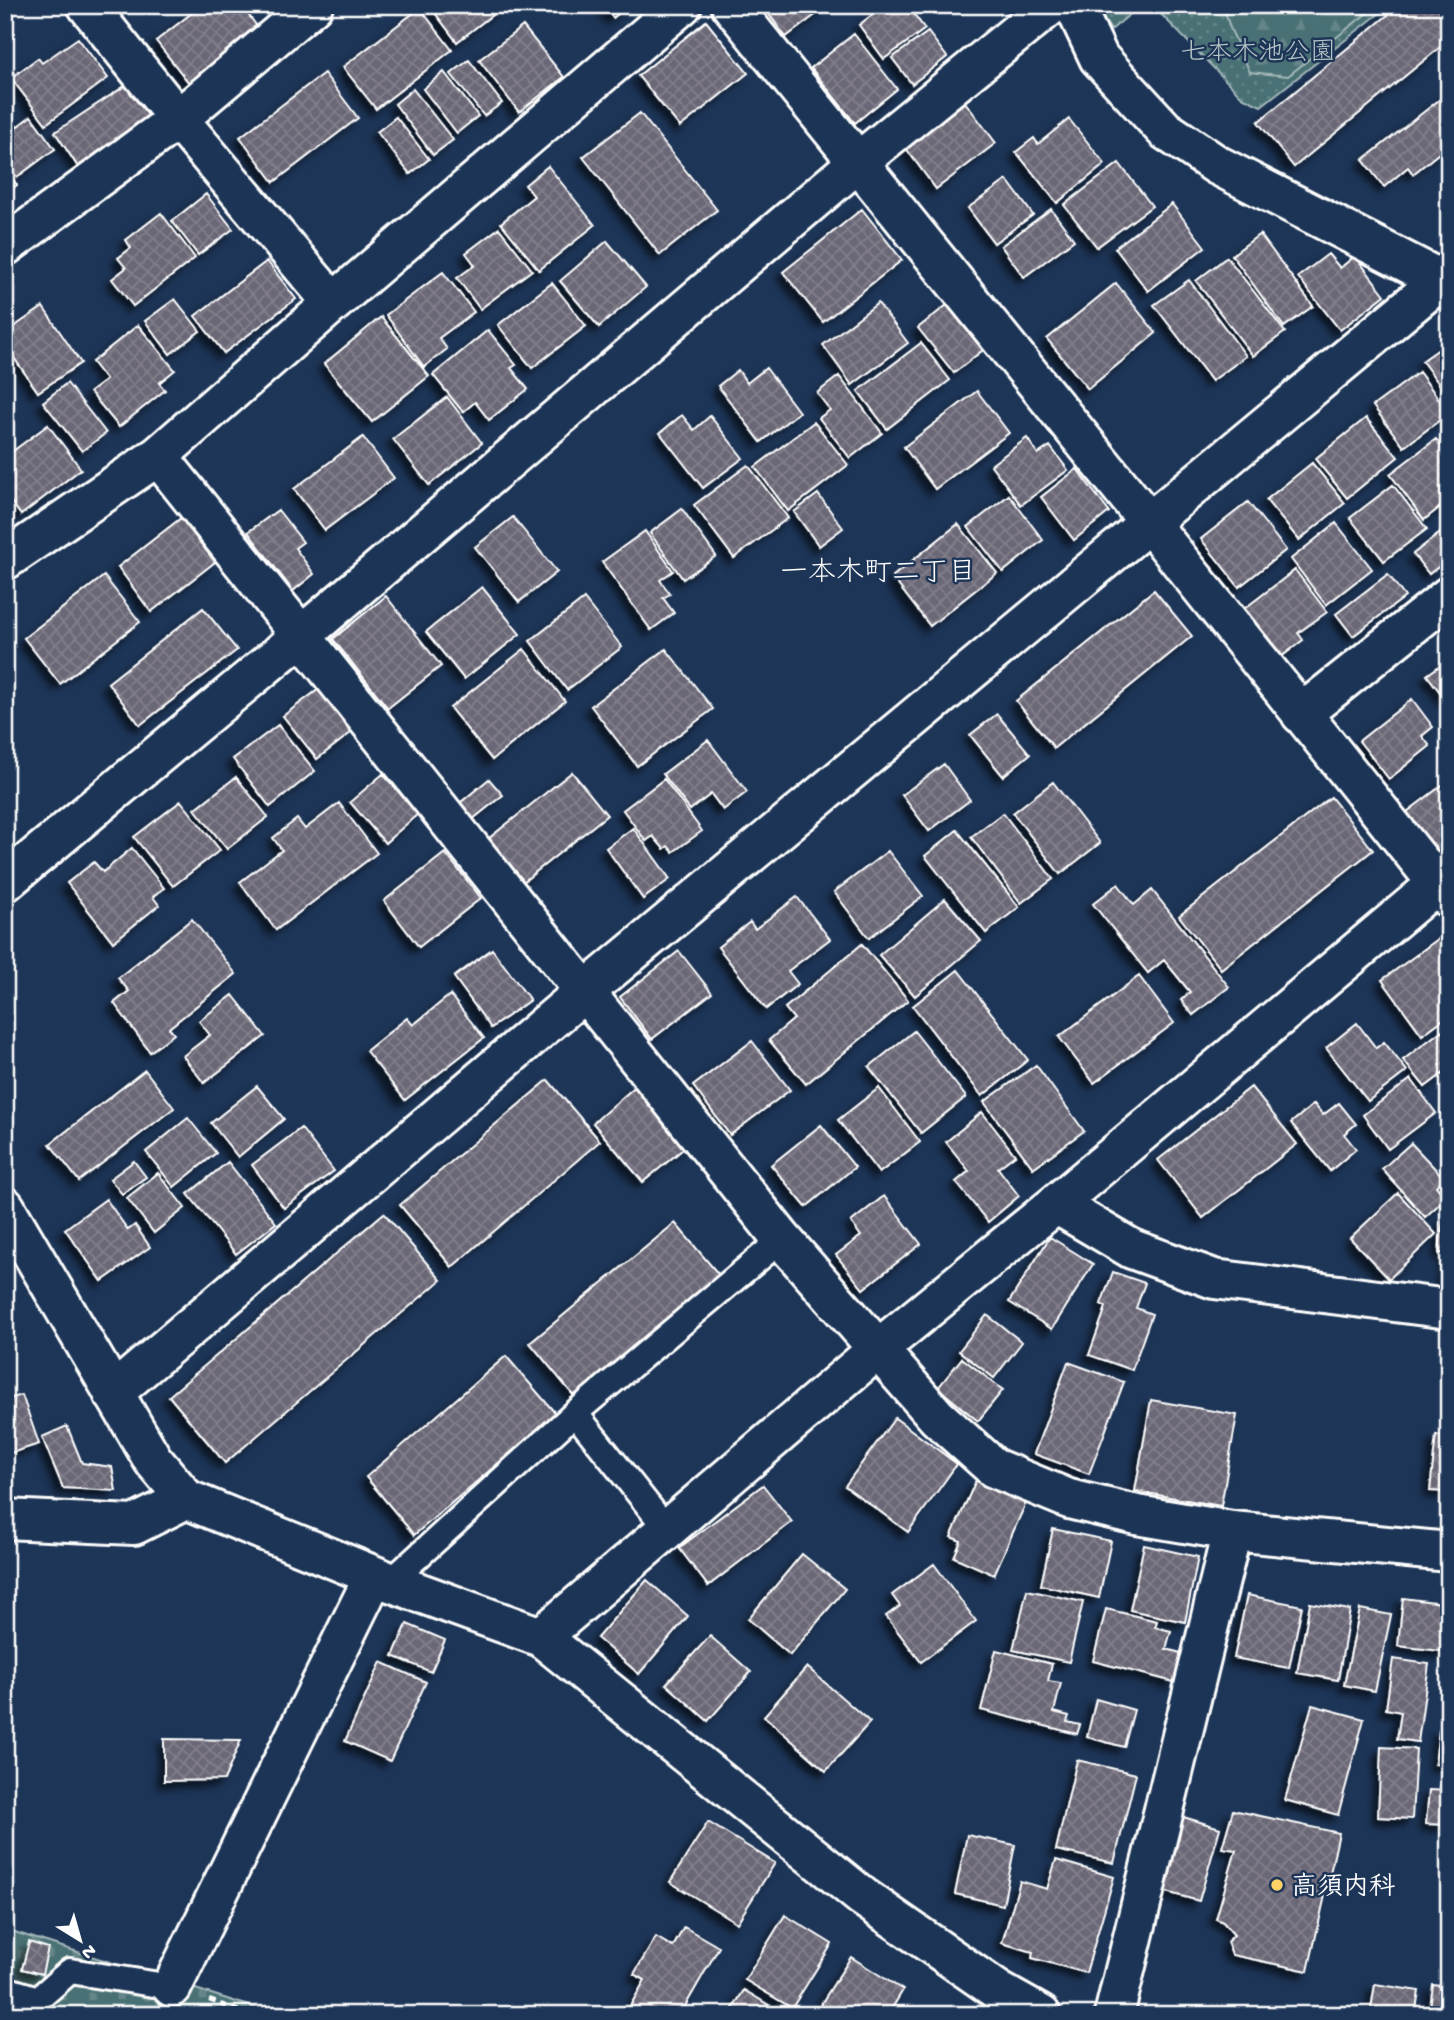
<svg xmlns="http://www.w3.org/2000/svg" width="1454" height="2020" viewBox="0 0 1454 2020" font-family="'Gochi Hand','Klee One',sans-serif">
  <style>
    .grass { fill: url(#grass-dots); stroke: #a4b8ba; stroke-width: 2 }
    .forest { fill: url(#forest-firs); stroke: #a4b8ba; stroke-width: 2 }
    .cemetery { fill: url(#cemetery-stones); stroke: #a4b8ba; stroke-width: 2 }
    .building { fill: url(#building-cross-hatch); stroke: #fff; stroke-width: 2; filter: url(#shadow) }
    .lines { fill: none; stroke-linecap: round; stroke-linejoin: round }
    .service-casing { stroke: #fff; stroke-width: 30 }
    .minor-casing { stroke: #fff; stroke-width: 44 }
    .tertiary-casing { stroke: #fff; stroke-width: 44 }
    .path { stroke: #fff; stroke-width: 4.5; stroke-dasharray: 7 5; stroke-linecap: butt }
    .service { stroke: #1d3557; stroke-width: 24 }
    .minor { stroke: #1d3557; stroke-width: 38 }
    .tertiary { stroke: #1d3557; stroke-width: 38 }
    .poi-dot { fill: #ffd166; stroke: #1d3557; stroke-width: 2.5 }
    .labels { text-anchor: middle; stroke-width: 5; stroke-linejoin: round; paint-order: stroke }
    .park-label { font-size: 26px; fill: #b7c6c7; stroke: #1d3557 }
    .poi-label { font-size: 26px; font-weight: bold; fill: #fff; stroke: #1d3557; text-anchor: start }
    .neighbourhood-label { font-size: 28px; fill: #fff; stroke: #1d3557 }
  </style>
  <defs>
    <pattern id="grass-dots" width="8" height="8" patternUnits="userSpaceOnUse" patternTransform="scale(1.75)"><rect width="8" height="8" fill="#4a7174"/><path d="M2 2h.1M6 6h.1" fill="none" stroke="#658689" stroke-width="1.8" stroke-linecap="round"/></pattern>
    <pattern id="forest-firs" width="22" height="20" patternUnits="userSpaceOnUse" patternTransform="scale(1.75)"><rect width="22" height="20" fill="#4a7174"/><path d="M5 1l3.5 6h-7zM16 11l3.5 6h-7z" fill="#658689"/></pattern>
    <pattern id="cemetery-stones" width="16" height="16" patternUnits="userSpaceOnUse" patternTransform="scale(1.75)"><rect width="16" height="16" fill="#4a7174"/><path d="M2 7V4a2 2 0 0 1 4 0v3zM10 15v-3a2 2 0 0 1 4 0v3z" fill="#658689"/></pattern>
    <pattern id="building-cross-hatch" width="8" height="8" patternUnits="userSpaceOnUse" patternTransform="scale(1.75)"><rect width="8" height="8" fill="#6b6776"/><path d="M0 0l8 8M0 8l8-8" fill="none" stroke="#817e8b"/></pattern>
    <filter id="shadow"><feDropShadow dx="-6" dy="6" stdDeviation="3.5" flood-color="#0009"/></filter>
  </defs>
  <rect width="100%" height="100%" fill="#1d3557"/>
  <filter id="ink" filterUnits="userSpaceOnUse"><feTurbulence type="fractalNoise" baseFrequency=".0143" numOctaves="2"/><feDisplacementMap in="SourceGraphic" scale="14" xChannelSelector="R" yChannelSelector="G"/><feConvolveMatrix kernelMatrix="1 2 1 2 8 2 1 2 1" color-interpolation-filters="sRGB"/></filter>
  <g filter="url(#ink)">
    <!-- grass -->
    <path class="grass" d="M1094,5h47l-30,25z
      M1152,5h238l-129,101 -19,-9z"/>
    <!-- forest -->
    <path class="forest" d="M1223,5h154l-89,71 -38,-4 -20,-44z"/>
    <!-- cemetery -->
    <path class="cemetery" d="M5,1929l273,86h-273z"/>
    <!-- building -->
    <path class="building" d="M202,5h39l18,24 -70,54 -33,-42z
      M429,5h76l-48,37z
      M603,5h26l-16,13z
      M762,5h62l2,2 -40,30z
      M885,5h22l18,24 -41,30 -25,-34z
      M1400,5h49v35l-155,127 -36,-45z
      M420,8l32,42 -76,59 -33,-42z
      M706,21l42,52 -68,54 -42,-51z
      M523,26l41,51 -45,35 -40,-52z
      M928,32l19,25 -35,27 -20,-26z
      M854,34l43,55 -42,34 -44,-55z
      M78,38l30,40 -62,46 -35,-46 27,-20 4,5z
      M469,60l33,43 -18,13 -33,-42z
      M444,72l34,44 -21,17 -34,-44z
      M324,73l34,45 -84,64 -34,-45z
      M128,84l25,38 -73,48 -25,-38z
      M413,89l40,51 -20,15 -38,-51z
      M1449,92v53l-36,29 -5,-7 -24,20 -21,-27z
      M965,102l31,41 -60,46 -31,-42z
      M640,113l77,97 -57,45 -77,-98z
      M31,116l24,33 -38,28 -12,-15v-26z
      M396,117l33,42 -19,15 -33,-42z
      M1069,119l36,45 -48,39 -41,-51 18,-14 4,6z
      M1119,163l33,43 -55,41 -33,-42z
      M548,166l47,59 -56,45 -38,-47 33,-27 -9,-11z
      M5,169l12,16 -12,9z
      M1007,180l26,35 -39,28 -26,-35z
      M206,194l27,35 -35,26 -26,-34z
      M1172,204l33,43 -57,44 -33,-43z
      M862,209l40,51 -79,62 -40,-50z
      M1051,209l23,31 -50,37 -23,-31z
      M161,213l34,45 -62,48 -21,-27 14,-11 -8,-10 13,-10 -5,-8z
      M499,228l33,42 -52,39 -23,-31 18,-13 -9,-12z
      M1260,234l53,72 -29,21 -52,-72z
      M607,241l39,46 -47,40 -39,-46z
      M1328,254l12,14 15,-12 30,39 -45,35 -42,-53z
      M1227,257l58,75 -32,24 -57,-75z
      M267,261l29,38 -72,54 -29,-37z
      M443,272l31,40 -35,26 8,11 -23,18 -38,-52z
      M1189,280l57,76 -34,25 -58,-76z
      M552,283l34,43 -54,42 -34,-43z
      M1116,283l40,50 -68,56 -41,-50z
      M175,299l25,32 -30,23 -25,-33z
      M878,303l30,40 -56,42 -29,-40z
      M947,305l36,45 -29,23 -36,-45z
      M43,307l38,56 -43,29 -33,-47v-12z
      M381,317l48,59 -57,46 -48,-58z
      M138,325l37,45 -16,13 6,7 -46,37 -29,-35 16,-12 -14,-18z
      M488,330l28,35 -5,3 17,21 -39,31 -14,-18 -12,10 -30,-37z
      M1449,342v55l-27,-36z
      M921,343l29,37 -63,49 -29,-38z
      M766,368l33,44 -38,30 -43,-56 20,-16 9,13z
      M1419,372l30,41 -45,34 -31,-41z
      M839,376l43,57 -32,25 -31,-40 11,-8 -13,-17z
      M67,383l39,50 -24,18 -39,-49z
      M977,391l32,42 -74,56 -31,-42z
      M447,397l35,46 -53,42 -36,-46z
      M682,415l12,15 16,-14 33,42 -40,30 -43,-55z
      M1366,418l32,39 -51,41 -32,-39z
      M814,422l34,43 -60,46 -33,-44z
      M48,425l33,44 -60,46 -16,-21v-37z
      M363,437l31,41 -69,52 -31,-41z
      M1027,438l11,16 12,-8 18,24 -47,35 -30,-40z
      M1436,439l13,17v54l-5,-6 -20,16 -34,-46z
      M1312,463l33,40 -46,37 -33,-40z
      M748,465l40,53 -54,40 -40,-53z
      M1077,469l32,43 -35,28 -33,-43z
      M1393,485l34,44 -43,32 -34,-43z
      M818,494l25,34 -24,18 -25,-34z
      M1009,495l34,45 -40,32 -35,-45z
      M1248,502l38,48 -47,37 -38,-48z
      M682,509l34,47 -33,23 -33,-46z
      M278,510l25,32 -8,6 19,26 -21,17 -45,-59z
      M513,517l44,55 -38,30 -44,-55z
      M181,518l34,44 -64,50 -33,-45z
      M1336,523l36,46 -46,36 -35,-46z
      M958,524l39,49 -67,53 -38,-49z
      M645,531l28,40 -13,9 10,14 -7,4 11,15 -23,17 -49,-68z
      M1440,533l9,12v14l-20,15 -16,-20z
      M1295,570l32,42 -29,21 5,7 -22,17 -37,-48z
      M1388,574l17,23 -52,39 -17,-22z
      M104,576l36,46 -80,62 -36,-46z
      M482,587l38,47 -56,45 -38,-47z
      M1154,590l38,46 -138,112 -38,-47z
      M386,596l55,70 -53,42 -55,-69z
      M584,599l38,48 -55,43 -37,-49z
      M203,608l34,42 -97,75 -32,-42z
      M524,649l41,52 -73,59 -42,-52z
      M666,649l47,60 -76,57 -46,-60z
      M1449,659v45l-22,-29z
      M319,689l33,43 -35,27 -34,-43z
      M1412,699l21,28 -11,9 8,10 -41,33 -30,-38z
      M997,714l33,40 -27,22 -33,-41z
      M278,725l37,46 -45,36 -37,-48z
      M708,740l39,52 -24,18 -12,-16 -21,16 -27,-36z
      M944,764l26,36 -41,31 -27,-36z
      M572,772l35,43 -84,67 -35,-43z
      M383,774l35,40 -33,29 -35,-41z
      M236,777l32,40 -41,32 -32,-40z
      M489,779l14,16 -30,24 -13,-16z
      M664,779l38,52 -29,21 -5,-6 -4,3 -11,-13 -7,5 -23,-31z
      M1449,780v81l-3,2 -39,-51z
      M1053,782l47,61 -40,31 -47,-61z
      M1331,797l42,53 -152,119 -42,-53z
      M181,801l39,49 -47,36 -39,-49z
      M339,803l38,50 -101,77 -36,-48 42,-32 -9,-12 24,-19 8,10z
      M1003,813l50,66 -32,24 -50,-66z
      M633,828l37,51 -27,20 -37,-51z
      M957,830l62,77 -33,26 -61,-77z
      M132,848l32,40 -11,9 6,8 -46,37 -46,-59 27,-21 9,10z
      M888,851l35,45 -54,42 -35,-46z
      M445,853l36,45 -62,49 -35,-46z
      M1118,884l16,21 18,-15 77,97 -36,28 -12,-15 9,-8 -26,-32 -16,13 -55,-69z
      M797,897l33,42 -42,32 10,13 -32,25 -48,-62 32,-25 5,7z
      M945,899l36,42 -66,55 -36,-41z
      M192,919l44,55 -67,54 5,6 -24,18 -36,-49 15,-12 -11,-13z
      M1449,931v84l-27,20 -40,-55z
      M862,944l46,56 -102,84 -37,-44 25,-21 -9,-11z
      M492,949l38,51 -39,28 -37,-51z
      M679,951l33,42 -60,46 -32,-42z
      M958,970l70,90 -46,36 -69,-90z
      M1139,976l35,47 -80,60 -35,-46z
      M233,995l32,41 -61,47 -21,-27 27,-21 -11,-14z
      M450,995l34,43 -79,62 -39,-49 41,-33 6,7z
      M1357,1023l19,25 8,-6 23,29 -39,30 -42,-53z
      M1449,1025v44l-24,18 -22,-27z
      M914,1031l52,66 -45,36 -52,-66z
      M752,1041l38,49 -60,45 -37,-49z
      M1036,1065l48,66 -51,37 -49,-66z
      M145,1070l29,38 -95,73 -29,-37z
      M1411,1079l25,34 -48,36 -25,-34z
      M548,1080l52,61 -148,126 -52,-62z
      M638,1084l51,60 -46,38 -50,-59z
      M257,1086l27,33 -46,38 -27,-34z
      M1251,1087l46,57 -94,74 -45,-58z
      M879,1088l41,54 -41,31 -41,-53z
      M1339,1103l17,21 -12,10 12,15 -26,22 -39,-48 23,-19 9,11z
      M982,1112l33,43 -17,13 21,28 -31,26 -32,-40 13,-11 -23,-29z
      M188,1118l28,35 -42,34 -28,-35z
      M821,1125l34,42 -49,40 -35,-42z
      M301,1128l33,43 -50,37 -32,-43z
      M1411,1143l33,35 -8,8 10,12 -21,19 -43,-48z
      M134,1161l12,16 -24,17 -12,-15z
      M228,1162l48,61 -40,31 -48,-60z
      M158,1173l27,35 -31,25 -27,-35z
      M1398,1193l38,41 -47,45 -39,-41z
      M884,1196l37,48 -58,45 -27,-34 25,-19 -10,-14z
      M106,1199l22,31 7,-5 15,22 -48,34 -37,-52z
      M384,1213l57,67 -216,183 -56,-67z
      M1443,1218l6,1v77l-8,-1 5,-41 -7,-1z
      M675,1223l44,52 -145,121 -44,-53z
      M1050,1237l43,27 -41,65 -43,-27z
      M1113,1272l32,11 -9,25 16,6 -20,56 -43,-15 17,-48 -5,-3z
      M987,1315l35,27 -28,36 -35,-27z
      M506,1356l50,58 -142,121 -48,-58z
      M962,1358l41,32 -25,31 -40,-33z
      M1068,1362l56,20 -35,92 -55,-20z
      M22,1395l17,49 -34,11v-55z
      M1151,1400l86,15 -16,91 -86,-15z
      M895,1418l62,46 -49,68 -63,-46z
      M67,1426l15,37 30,4 4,24 -53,-3 -21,-51z
      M1436,1435l13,2v55l-19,-1z
      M976,1480l50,23 -32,72 -40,-18 7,-16 -10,-4z
      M763,1485l29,37 -84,64 -29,-38z
      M1053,1529l58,12 -12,57 -58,-13z
      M1144,1545l54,12 -13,65 -55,-12z
      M802,1554l43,35 -55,66 -42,-36z
      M934,1564l42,57 -55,41 -35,-46 14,-10 -8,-11z
      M647,1580l41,36 -49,58 -42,-36z
      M1027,1590l56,12 -14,60 -56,-12z
      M1247,1595l55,11 -13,62 -55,-10z
      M1403,1598l46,6v48l-51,-6z
      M1310,1603l40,7 -12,70 -41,-7z
      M1106,1609l51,12 -2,6 16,4 -5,18 15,4 -7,29 -81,-21z
      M1360,1609l31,6 -16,76 -31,-6z
      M407,1624l38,16 -14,32 -38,-16z
      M710,1636l41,36 -43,49 -42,-37z
      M996,1650l56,14 -4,17 13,2 -7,29 15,4 -2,6 13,3 -3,9 -96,-24z
      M1393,1659l36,5 -11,78 -21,-3 4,-27 -15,-3z
      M381,1662l45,20 -36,79 -45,-20z
      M807,1667l63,55 -44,49 -62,-55z
      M1096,1699l38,11 -10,37 -37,-10z
      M1312,1705l52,14 -26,96 -53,-15z
      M1439,1730l10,1v34l-14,-1z
      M164,1739l77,1 -17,40 -60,1z
      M1381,1747l35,2 -4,70 -34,-2z
      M1077,1760l59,14 -22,89 -58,-13z
      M1429,1790l20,1v34l-23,-1z
      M1233,1810l106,23 -31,138 -76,-16 -5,-13 7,-7 -11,-13 -7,-3 20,-69 -14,-2z
      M1180,1816l40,12 -21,73 -40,-11z
      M708,1822l67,41 -38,60 -67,-41z
      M967,1835l48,10 -12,60 -48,-11z
      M1056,1860l58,17 -28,96 -54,-15 1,-6 -31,-9 18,-62 27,8z
      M785,1915l47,29 -40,64 -47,-28z
      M684,1927l35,20 -39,68h-40l-11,-7 16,-28 -11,-6 22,-37 17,10z
      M29,1942l19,6 -6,26 -20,-5z
      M851,1957l52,33 -15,25h-74z
      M1375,1984l44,7 -4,24h-45z
      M1433,1985l16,2v28h-20z
      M744,1990l41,25h-56z"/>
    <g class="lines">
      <!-- service casing -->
      <g class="service-casing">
        <path id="service" d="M575,1413l91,115
          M390,1582l185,-169 207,-174
          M5,1989l33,10 32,-28 102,16"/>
      </g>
      <!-- minor casing -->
      <g class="minor-casing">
        <path id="minor" d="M87,5l91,114 155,184
          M731,5l417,516 301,377
          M1074,5l25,53 66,72 52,35 232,119
          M5,246l173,-127 135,-114
          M158,456l624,783 155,178 57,51 75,31 68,16 95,16 217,21
          M5,560l153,-104 175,-153 349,-298
          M1301,714l148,-118
          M5,882l296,-246 556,-473 194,-158
          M1056,1204l76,45 82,30 235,30
          M113,1393l471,-401 857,-712
          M5,1519l129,6 52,-26
          M541,1637l336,-287 179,-146 381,-320
          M172,1987l202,-411
          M1114,2015l118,-484"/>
      </g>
      <!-- tertiary casing -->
      <g class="tertiary-casing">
        <path id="tertiary" d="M5,1207l148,253 33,39 204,83 151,55 322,260 137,95 41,23"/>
      </g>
      <!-- path -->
      <path class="path" d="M209,2000l42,15"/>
      <!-- service -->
      <use href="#service" class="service"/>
      <!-- minor -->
      <use href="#minor" class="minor"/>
      <!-- tertiary -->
      <use href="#tertiary" class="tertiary"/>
    </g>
  </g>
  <!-- markers -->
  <circle class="poi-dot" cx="1277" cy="1885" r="7"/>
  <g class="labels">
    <!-- park labels -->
    <g class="park-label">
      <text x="1258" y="59">七本木池公園</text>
    </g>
    <!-- poi labels -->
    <g class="poi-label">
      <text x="1291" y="1894">高須内科</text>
    </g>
    <!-- neighbourhood labels -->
    <g class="neighbourhood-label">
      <text x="878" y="580">一本木町二丁目</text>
    </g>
  </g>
  <!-- margin -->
  <rect width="1454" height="2020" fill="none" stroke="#1d3557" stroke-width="28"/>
  <rect x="14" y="14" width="1426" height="1992" fill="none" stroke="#fff" stroke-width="2.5" filter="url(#ink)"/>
  <!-- north arrow -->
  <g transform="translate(80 1940) rotate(143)" stroke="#1d3557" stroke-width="5" paint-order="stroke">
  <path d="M0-5L12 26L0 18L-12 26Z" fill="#ffffff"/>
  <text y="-10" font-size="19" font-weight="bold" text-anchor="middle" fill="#ffffff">N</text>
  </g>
</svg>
